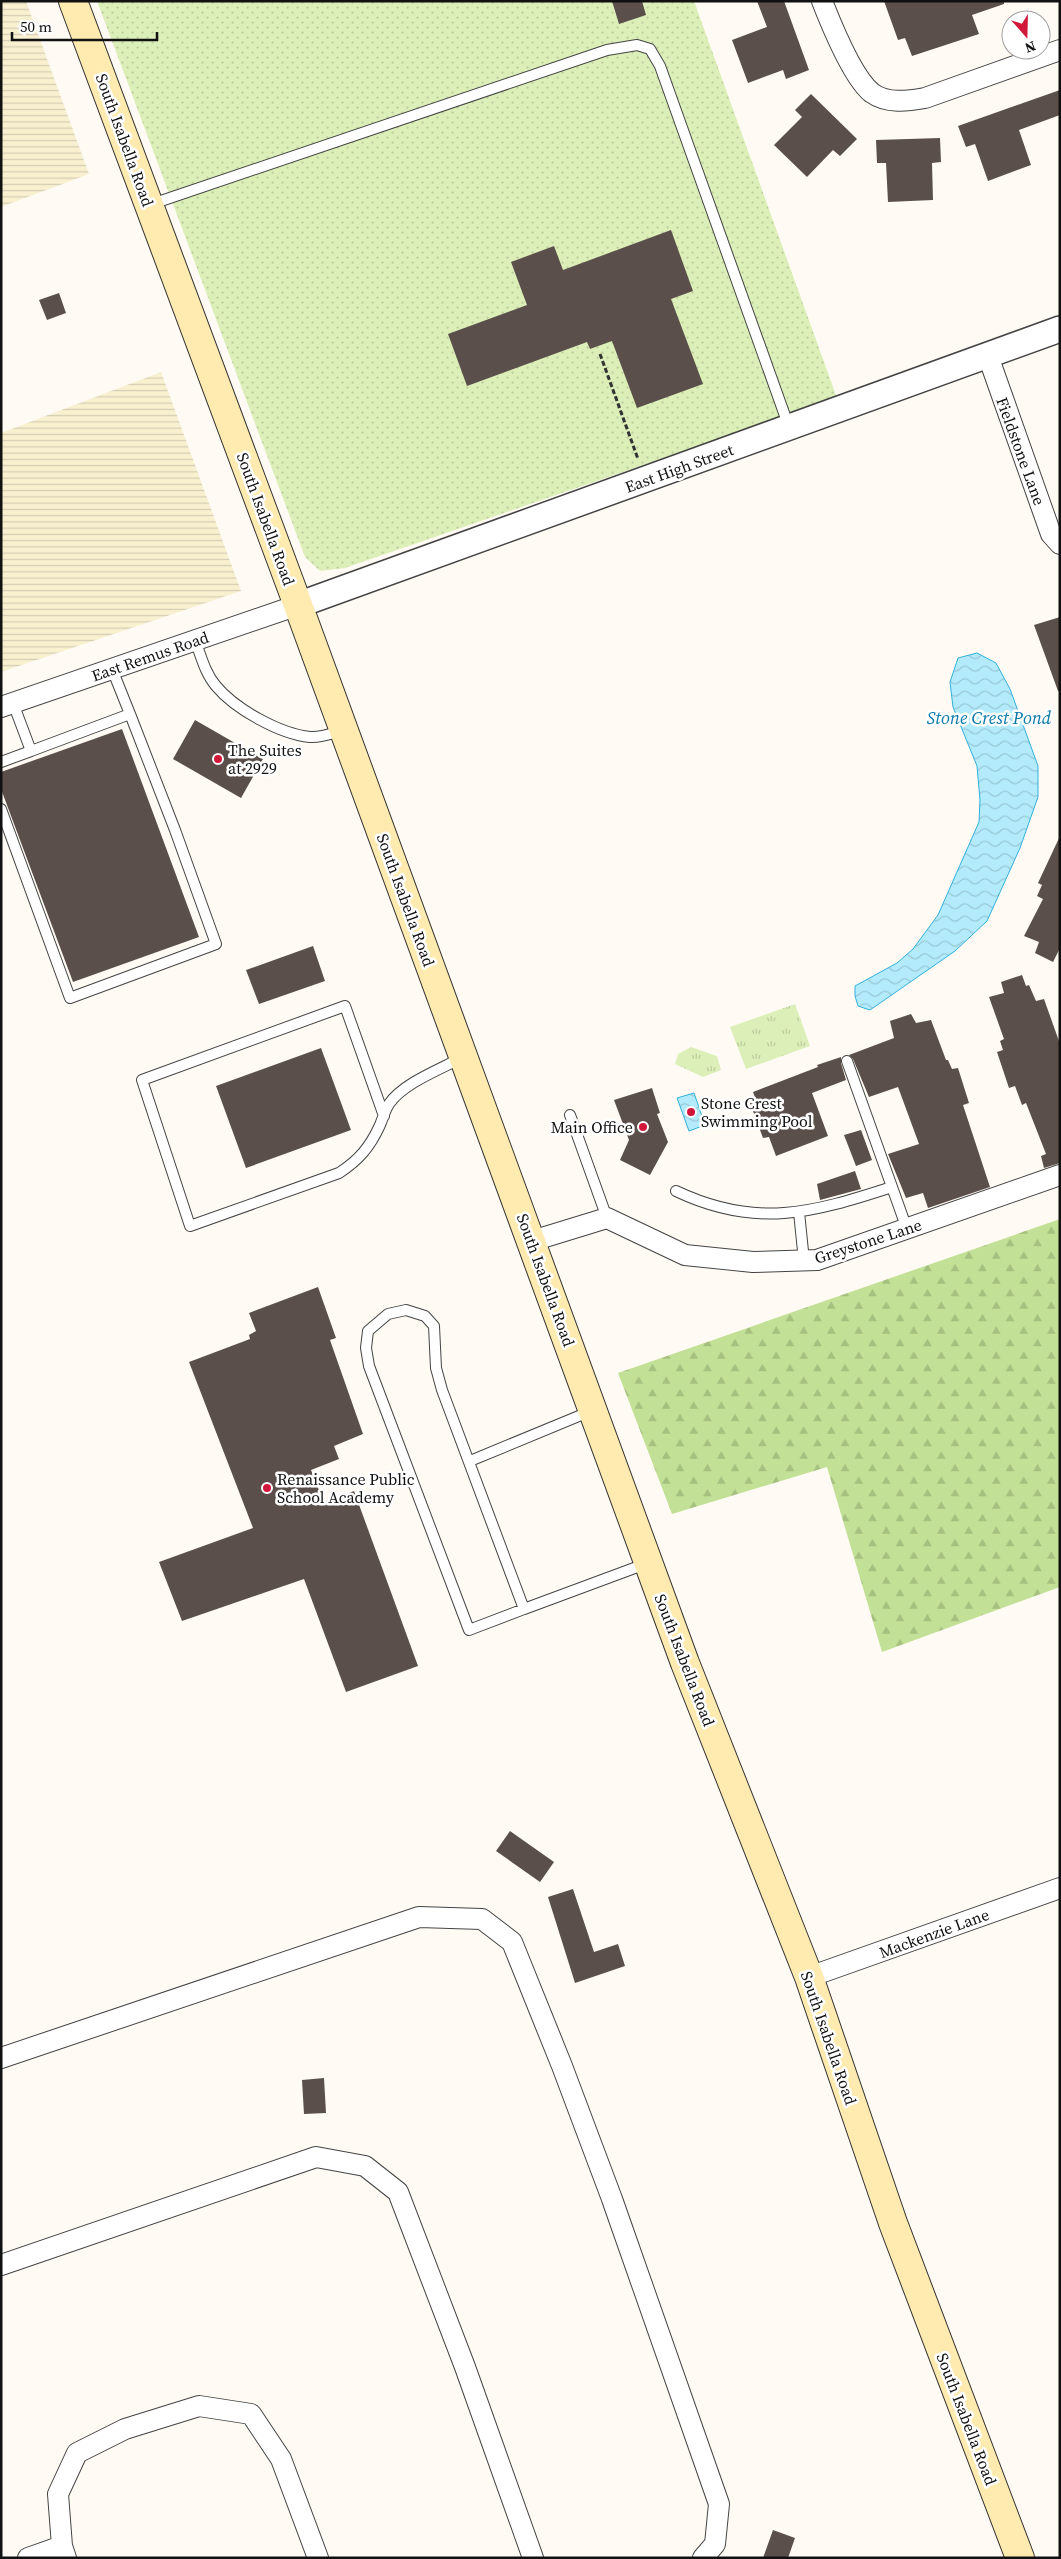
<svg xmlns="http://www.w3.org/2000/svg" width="1061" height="2559" viewBox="0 0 1061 2559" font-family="'Source Serif 4',serif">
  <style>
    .farmland { fill: url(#farmland-rules) }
    .grass { fill: url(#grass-dots) }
    .forest { fill: url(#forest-firs) }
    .park { fill: url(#park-tufts) }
    .water { fill: url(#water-waves); stroke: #32b0dc }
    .building { fill: #5b4f4b }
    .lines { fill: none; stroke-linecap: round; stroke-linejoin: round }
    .service-casing { stroke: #444; stroke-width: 12 }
    .minor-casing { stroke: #444; stroke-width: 22 }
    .tertiary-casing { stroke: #444; stroke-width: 28 }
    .secondary-casing { stroke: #333; stroke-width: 30 }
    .path { stroke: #333; stroke-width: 3; stroke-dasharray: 5 2.5; stroke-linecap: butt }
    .service { stroke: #fff; stroke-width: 10 }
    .minor { stroke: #fff; stroke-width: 20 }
    .tertiary { stroke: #fff; stroke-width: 25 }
    .secondary { stroke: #ffebaf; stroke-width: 28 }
    .poi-dot { fill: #d1183b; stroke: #fff; stroke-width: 2 }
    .labels { text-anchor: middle; stroke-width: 5; stroke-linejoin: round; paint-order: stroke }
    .street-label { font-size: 16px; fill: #111; stroke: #fff }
    .poi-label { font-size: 16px; fill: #111; stroke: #fff; text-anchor: start }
    .water-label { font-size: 18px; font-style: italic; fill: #0a7aaa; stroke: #fff }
  </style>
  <defs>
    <pattern id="farmland-rules" width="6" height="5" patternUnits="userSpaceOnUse" patternTransform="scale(1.25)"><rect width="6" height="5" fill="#f9f0d0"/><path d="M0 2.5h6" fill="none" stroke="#d4cdb2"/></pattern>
    <pattern id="grass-dots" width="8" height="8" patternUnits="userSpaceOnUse" patternTransform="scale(1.25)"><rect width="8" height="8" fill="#dcefb8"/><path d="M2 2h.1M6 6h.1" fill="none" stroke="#bccc9d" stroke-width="1.8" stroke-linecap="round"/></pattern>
    <pattern id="forest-firs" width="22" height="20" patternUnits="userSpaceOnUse" patternTransform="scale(1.25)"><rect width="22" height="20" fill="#c2e196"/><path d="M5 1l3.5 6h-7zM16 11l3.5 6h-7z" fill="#a6c080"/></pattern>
    <pattern id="park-tufts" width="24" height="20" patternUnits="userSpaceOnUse" patternTransform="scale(1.25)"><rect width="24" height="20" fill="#dcefb8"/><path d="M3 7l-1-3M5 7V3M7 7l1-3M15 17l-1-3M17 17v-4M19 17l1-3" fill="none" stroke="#bccc9d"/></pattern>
    <pattern id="water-waves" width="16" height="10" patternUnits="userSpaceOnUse" patternTransform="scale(1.25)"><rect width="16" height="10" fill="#b3ebfc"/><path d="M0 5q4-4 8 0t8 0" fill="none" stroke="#99c8d7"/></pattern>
  </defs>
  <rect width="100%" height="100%" fill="#fffbf4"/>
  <!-- farmland -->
  <path class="farmland" d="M1,1h25l63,173 -88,33z
    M161,372l80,219 -240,81v-239z"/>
  <!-- grass -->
  <path class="grass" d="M97,1h597l143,397 -492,170 -25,3 -15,-14z"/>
  <!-- forest -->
  <path class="forest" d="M1060,1219v368l-178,65 -55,-185 -155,47 -54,-141z"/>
  <!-- park -->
  <path class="park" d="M795,1004l15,42 -64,23 -16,-42z
    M691,1047l26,9 4,14 -18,7 -28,-13 3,-10z"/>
  <!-- water -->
  <path class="water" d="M977,653l19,10 14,26 28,77v31l-18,51 -33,73 -32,30 -85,59 -12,-4 -3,-10v-10l42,-23 16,-14 25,-34 41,-93 1,-22 -3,-34 -24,-59 -3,-25 8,-24z
    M694,1093l11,32 -16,6 -12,-33z"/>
  <!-- building -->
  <path class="building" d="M612,1h30l4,14 -27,9z
    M757,1h27l25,69 -23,9 -3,-9 -35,13 -16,-43 35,-13z
    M884,1h120v3l-32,11 7,19 -67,22 -7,-18 -7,2z
    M1060,90v25l-41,15 12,35 -43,16 -13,-37 -9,3 -8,-21z
    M811,94l46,45 -17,17 -7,-6 -26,27 -33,-32 28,-28 -7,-7z
    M940,138l1,24 -9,1 1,37 -45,2 -2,-39h-9l-1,-23z
    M671,230l22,61 -22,8 32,85 -66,24 -25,-67 -22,8 -3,-7 -120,44 -19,-52 79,-29 -16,-43 43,-16 9,24z
    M59,293l7,20 -19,7 -8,-20z
    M1060,617v74h-2l-24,-66z
    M195,720l68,39 -22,39 -68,-39z
    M122,729l77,208 -126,45 -72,-193v-17z
    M1060,836v112l-7,14 -18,-9 4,-11 -15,-6 19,-37 -6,-3 5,-11 -4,-2z
    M313,946l12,35 -66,23 -13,-34z
    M1022,975l4,11 3,-1 7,16 8,-2 16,45v119l-16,5 -3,-12 5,-2 -20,-51 -4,2 -7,-19 -6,2 -12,-36 6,-2 -3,-9 4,-2 -15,-42 15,-4 -3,-11z
    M911,1014l5,9 15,-3 15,40h2l4,9 6,-1 11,35 -6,2 27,82 -62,21 -5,-15 -17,5 -18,-44 31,-10 -21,-57 -29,10 -16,-38 -4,-4 45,-17 -4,-17z
    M321,1048l30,82 -105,38 -30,-82z
    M841,1057v6l5,17 -34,13 16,43 -52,20 -7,-19 -6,1 -13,-35 6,-3 -3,-8 65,-25 -1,-2z
    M652,1088l8,25 -3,1 11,28 -18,33 -30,-15 9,-20 -15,-40z
    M861,1130l11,30 -16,6 -12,-31z
    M855,1171l6,18 -41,11 -3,-16z
    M318,1287l18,51 -6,2 33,94 -29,12 5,13 -28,11 13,33 30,-12 64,175 -72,26 -42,-113 -122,42 -23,-59 94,-34 -64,-166 61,-23 -1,-4 7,-4 -7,-18z
    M510,1831l44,31 -14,20 -44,-31z
    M573,1889l21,63 24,-8 7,22 -50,17 -27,-86z
    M324,2078l2,35 -22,1 -2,-34z
    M773,2530l22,8 -7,20h-25z"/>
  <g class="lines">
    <!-- service casing -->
    <g class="service-casing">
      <path id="service" d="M149,205l458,-155 30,-5 13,4 10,17 129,361
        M195,640c6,16 10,33 21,46 19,23 64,48 94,51 11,1 23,-4 34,-7
        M13,703l18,48 99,-37 -18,-45
        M1,762l30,-11
        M1,809l69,189 146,-54 -41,-114 -45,-116
        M847,1061l60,168
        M570,1115l37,103
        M384,1116l-39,-110 -203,74 48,146 149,-53c20,-13 31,-26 41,-48 3,-7 5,-15 9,-21 14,-21 52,-35 74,-47
        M676,1191c80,38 136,22 216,-4
        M799,1212l5,49
        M470,1461l121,-50
        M524,1609l-55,21 -100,-264 -3,-18 2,-17 20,-17 18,-4 19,6 9,10 2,42 6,22 82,219 124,-46"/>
    </g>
    <!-- minor casing -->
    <g class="minor-casing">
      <path id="minor" d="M822,1c9,23 31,77 50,92 15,11 36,8 53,5l135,-48
        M988,356l63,178 9,10
        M1,707l297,-102
        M532,1241l75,-23 78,37 68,7 64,-2 243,-85
        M809,1977l251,-89
        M1,2058l418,-141 63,2 30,23 50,124 50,133 107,305 -4,40 -12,14
        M1,2265l315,-108 49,9 33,26 67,175 68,191
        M28,2558l34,-12
        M66,2558l-4,-12 -4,-52 19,-41 48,-24 74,-23 52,8 30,45 37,99"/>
    </g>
    <!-- tertiary casing -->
    <g class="tertiary-casing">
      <path id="tertiary" d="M298,605l762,-276"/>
    </g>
    <!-- secondary casing -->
    <g class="secondary-casing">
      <path id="secondary" d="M73,1l225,604 387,1058 124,314 84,246 127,335"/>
    </g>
    <!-- path -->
    <path class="path" d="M600,354l38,105"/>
    <!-- service -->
    <use href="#service" class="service"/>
    <!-- minor -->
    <use href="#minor" class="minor"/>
    <!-- tertiary -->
    <use href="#tertiary" class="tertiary"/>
    <!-- secondary -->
    <use href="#secondary" class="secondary"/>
  </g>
  <!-- markers -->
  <g class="poi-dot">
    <circle cx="218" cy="759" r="5"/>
    <circle cx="691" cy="1112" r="5"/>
    <circle cx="643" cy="1127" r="5"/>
    <circle cx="267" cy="1488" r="5"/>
  </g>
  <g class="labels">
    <!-- street labels -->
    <g class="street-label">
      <text transform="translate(125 140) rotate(70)" y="6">South Isabella Road</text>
      <text transform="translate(1021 451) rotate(70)" y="6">Fieldstone Lane</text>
      <text transform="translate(679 468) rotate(-20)" y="6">East High Street</text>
      <text transform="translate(266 519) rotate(70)" y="6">South Isabella Road</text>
      <text transform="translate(150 656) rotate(-19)" y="6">East Remus Road</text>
      <text transform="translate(406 900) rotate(70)" y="6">South Isabella Road</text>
      <text transform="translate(868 1241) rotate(-18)" y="6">Greystone Lane</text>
      <text transform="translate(546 1280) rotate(70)" y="6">South Isabella Road</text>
      <text transform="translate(685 1660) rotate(69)" y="6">South Isabella Road</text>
      <text transform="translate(934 1933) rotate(-20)" y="6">Mackenzie Lane</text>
      <text transform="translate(829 2038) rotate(71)" y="6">South Isabella Road</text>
      <text transform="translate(967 2419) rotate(69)" y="6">South Isabella Road</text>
    </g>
    <!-- poi labels -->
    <g class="poi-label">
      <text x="228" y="756">The Suites<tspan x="228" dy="18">at 2929</tspan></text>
      <text x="701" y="1109">Stone Crest<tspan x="701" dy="18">Swimming Pool</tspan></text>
      <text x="633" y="1133" text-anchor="end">Main Office</text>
      <text x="277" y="1485">Renaissance Public<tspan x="277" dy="18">School Academy</tspan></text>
    </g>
    <!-- water labels -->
    <g class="water-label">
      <text x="989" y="724">Stone Crest Pond</text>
    </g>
  </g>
  <!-- border -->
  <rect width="1061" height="2559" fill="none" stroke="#111111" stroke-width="5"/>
  <!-- north arrow -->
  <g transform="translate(1026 35) rotate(160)"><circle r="24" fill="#ffffff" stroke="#a0a0a0"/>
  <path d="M0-4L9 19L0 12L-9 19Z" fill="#d1183b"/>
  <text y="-8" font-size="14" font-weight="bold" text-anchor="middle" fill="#111111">N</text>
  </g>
  <!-- scale -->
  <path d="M12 32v8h145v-8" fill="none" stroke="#111111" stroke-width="2.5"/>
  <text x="20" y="32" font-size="15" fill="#111111" stroke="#ffffff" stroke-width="4" paint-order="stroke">50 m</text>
</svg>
